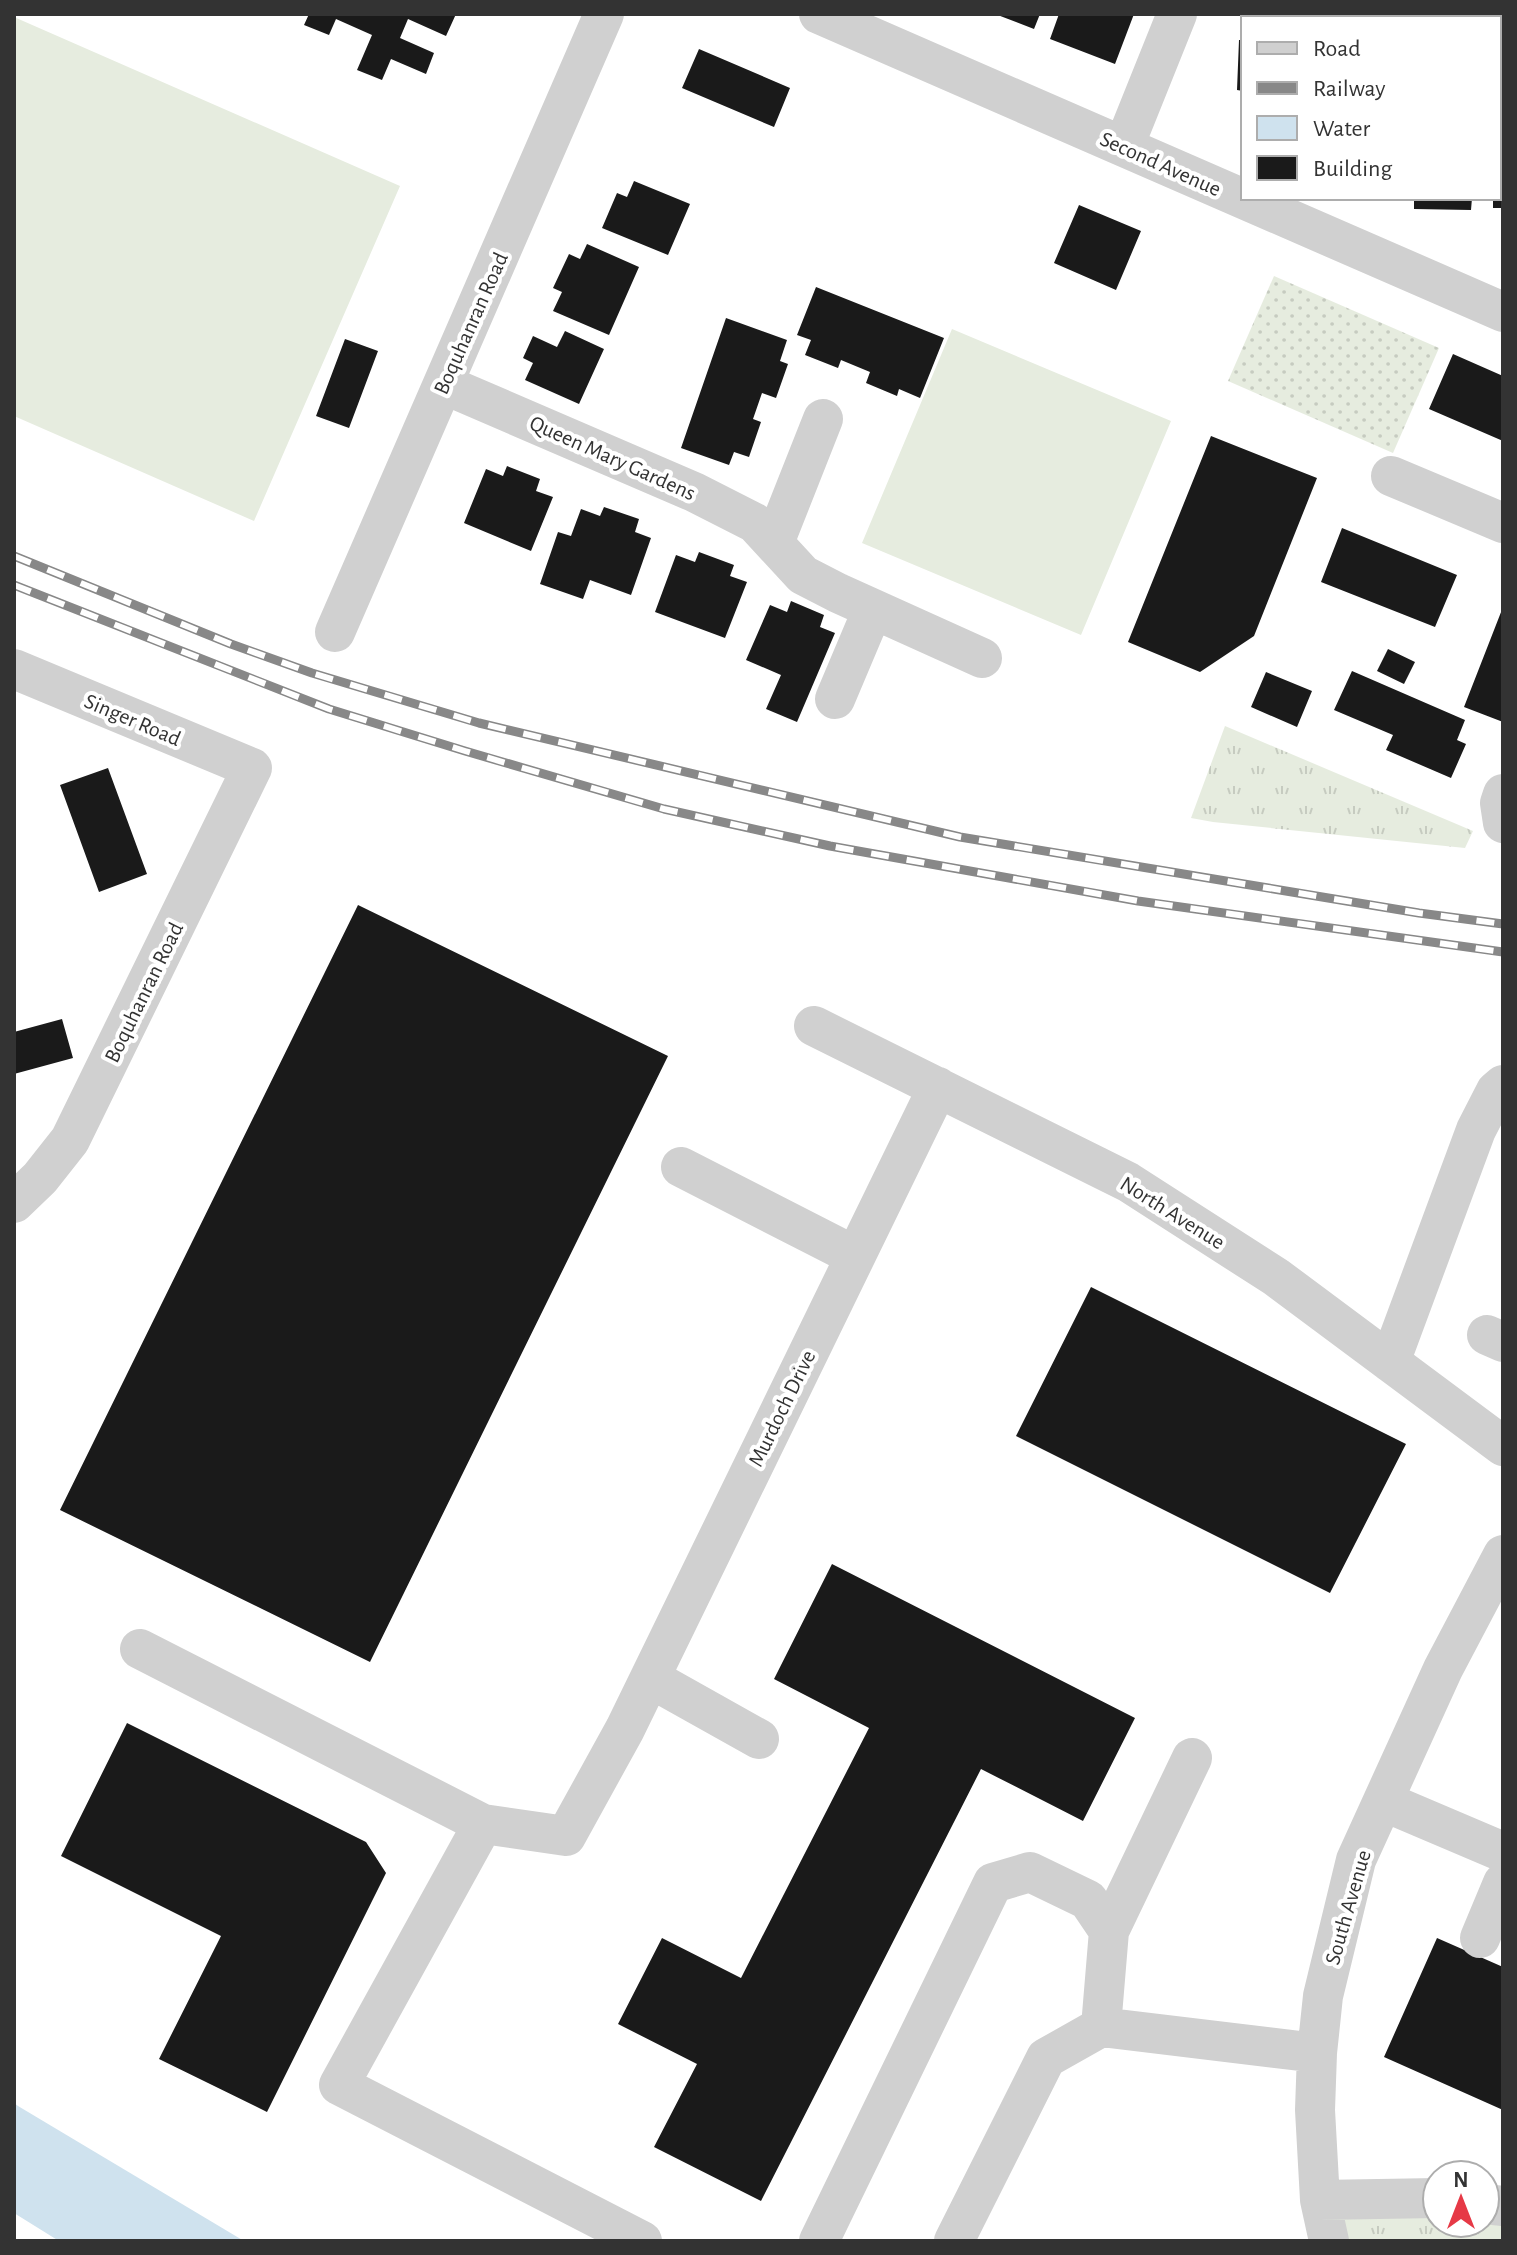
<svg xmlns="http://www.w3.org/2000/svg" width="1517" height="2255" viewBox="0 0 1517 2255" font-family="'Alegreya Sans',sans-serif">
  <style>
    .grass { fill: url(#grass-tufts) }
    .garden { fill: url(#garden-dots) }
    .pitch { fill: #e6ecdf }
    .water { fill: #cfe2ee }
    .building { fill: #1a1a1a }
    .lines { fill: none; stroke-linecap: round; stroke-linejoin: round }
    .minor { stroke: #d0d0d0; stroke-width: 40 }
    .rail-casing { stroke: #888; stroke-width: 9 }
    .rail { stroke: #fff; stroke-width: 6; stroke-dasharray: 18; stroke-linecap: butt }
    .labels { text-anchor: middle; stroke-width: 8; stroke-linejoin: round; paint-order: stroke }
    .street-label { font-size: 22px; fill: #333; stroke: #fff }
  </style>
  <defs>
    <pattern id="grass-tufts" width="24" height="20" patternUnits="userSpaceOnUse" patternTransform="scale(2)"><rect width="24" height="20" fill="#e6ecdf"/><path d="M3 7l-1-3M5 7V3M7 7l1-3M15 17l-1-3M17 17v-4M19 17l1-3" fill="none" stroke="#c6cbc0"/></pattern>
    <pattern id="garden-dots" width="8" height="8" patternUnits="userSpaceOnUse" patternTransform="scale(2)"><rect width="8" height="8" fill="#e6ecdf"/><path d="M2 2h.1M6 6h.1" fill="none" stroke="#c6cbc0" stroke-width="1.8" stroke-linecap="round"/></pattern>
  </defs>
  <rect width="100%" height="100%" fill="#fff"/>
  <!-- grass -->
  <path class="grass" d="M1225,726l248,105 -8,17 -252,-26 -22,-4z
    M1437,2198v25h48l18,-17v35h-168l-15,-41z"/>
  <!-- garden -->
  <path class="garden" d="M1274,276l165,72 -46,105 -165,-72z"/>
  <!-- pitch -->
  <path class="pitch" d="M14,17l386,169 -146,335 -240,-105z
    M952,329l219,92 -90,214 -219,-92z"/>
  <!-- water -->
  <path class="water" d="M14,2103l4,3 226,135h-185l-45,-28z"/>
  <!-- building -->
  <path class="building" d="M309,14h147l-10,22 -38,-17 -8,19 34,15 -8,21 -35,-15 -9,21 -25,-10 15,-35 -36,-16 -7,16 -25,-10z
    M995,14h45l-6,15z
    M1059,14h75l-19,50 -65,-25z
    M1292,14h59v4h-59z
    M1239,40h4v51l-6,-1z
    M699,49l91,39 -16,39 -92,-39z
    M1499,96h4v48h-4z
    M1499,151h4v57h-10v-10h6z
    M634,181l56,23 -22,51 -66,-27 15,-35 10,4z
    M1414,198h58l-1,12 -57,-1z
    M1079,205l62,26 -25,59 -62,-27z
    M587,244l52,23 -30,68 -56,-24 9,-19 -9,-4 16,-34 11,5z
    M816,287l128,51 -24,60 -21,-9 -2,7 -31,-13 4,-11 -29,-12 -3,8 -33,-13 6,-15 -14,-5z
    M726,318l61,22 -7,21 8,3 -12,34 -14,-5 -9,26 8,3 -12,35 -15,-5 -5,13 -48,-17z
    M565,331l39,18 -25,55 -54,-24 8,-17 -10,-5 10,-22 24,11z
    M345,339l33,12 -29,77 -33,-12z
    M1453,354l50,22v65l-74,-32z
    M1211,436l106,42 -63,158 -54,36 -72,-30z
    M507,466l33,13 -4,12 17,6 -22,54 -67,-28 22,-54 17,7z
    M604,507l35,12 -4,13 16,6 -20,57 -41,-15 -7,19 -43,-15 18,-52 13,4 10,-27 19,7z
    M1342,528l115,47 -22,52 -114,-45z
    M699,552l35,13 -4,11 17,6 -22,56 -70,-26 21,-57 19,7z
    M791,601l33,14 -4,12 15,6 -38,89 -31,-13 15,-34 -35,-15 24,-55 17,7z
    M1503,607v115l-39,-15z
    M1388,649l27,13 -11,22 -27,-13z
    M1352,671l113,49 -8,20 9,4 -15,34 -65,-28 7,-15 -59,-25z
    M1266,672l46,19 -15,36 -46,-20z
    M108,768l39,106 -48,18 -39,-107z
    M358,905l310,151 -298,606 -310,-152z
    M62,1019l11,39 -59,16v-42z
    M1091,1287l315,157 -76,149 -314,-157z
    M832,1564l303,154 -52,103 -102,-52 -220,432 -107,-54 43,-83 -79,-40 44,-86 79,40 128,-250 -95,-49z
    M127,1723l239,119 20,31 -119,239 -108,-53 62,-123 -160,-80z
    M1437,1938l66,29v143l-119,-53z"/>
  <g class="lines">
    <!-- minor -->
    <path class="minor" d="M819,14l684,298
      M1499,53h4
      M1124,146l53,-132
      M443,384l251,108 61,31 48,52 35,18 144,65
      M1391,476l112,47
      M774,543l49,-124
      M335,632l269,-618
      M14,669l238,99 -182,372 -30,38 -26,25
      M835,699l38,-90
      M1503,794l-3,9 3,20
      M814,1026l314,156 148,95 227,169
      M681,1167l174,89
      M1487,1335l16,7
      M1390,1362l86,-232 20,-39 7,-6
      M140,1649l343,175 83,12 59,-107 313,-642
      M650,1678l109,61
      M1383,1801l120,51
      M483,1824l-144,261 303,156
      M1109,1931l83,-173
      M1480,1938l23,-55
      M1320,2200l117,-2
      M1485,2204l18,2
      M819,2241l174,-358 37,-11 58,28 21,31 -8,96
      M954,2241l92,-183 55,-31 216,26
      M1329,2241l-9,-41 -5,-90 2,-57 6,-57 33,-136 87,-191 60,-114"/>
    <!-- rail casing -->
    <g class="rail-casing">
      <path id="rail" d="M14,556l217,88 81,29 167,50 481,114 459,76 84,11
        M14,585l315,124 136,42 199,58 166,37 308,55 365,51"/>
    </g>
    <!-- rail -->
    <use href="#rail" class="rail"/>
  </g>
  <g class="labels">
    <!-- street labels -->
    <g class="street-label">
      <text transform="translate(1161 163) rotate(24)" y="8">Second Avenue</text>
      <text transform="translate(470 323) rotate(-66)" y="8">Boquhanran Road</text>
      <text transform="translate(613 457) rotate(24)" y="8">Queen Mary Gardens</text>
      <text transform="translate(133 719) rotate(23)" y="8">Singer Road</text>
      <text transform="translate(143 992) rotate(-64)" y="8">Boquhanran Road</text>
      <text transform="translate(1173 1212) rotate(32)" y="8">North Avenue</text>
      <text transform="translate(781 1408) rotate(-64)" y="8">Murdoch Drive</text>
      <text transform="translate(1347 1907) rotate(-74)" y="8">South Avenue</text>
    </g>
  </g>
  <!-- border -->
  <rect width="1517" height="2255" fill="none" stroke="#333333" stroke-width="32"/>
  <!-- legend -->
  <rect x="1241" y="16" width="260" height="184" fill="#ffffff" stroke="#adadad" stroke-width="2"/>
  <rect x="1257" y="42" width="40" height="12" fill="#d0d0d0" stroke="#adadad" stroke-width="2"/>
  <text x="1313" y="56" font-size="24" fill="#333333">Road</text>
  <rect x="1257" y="82" width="40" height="12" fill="#888888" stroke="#adadad" stroke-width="2"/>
  <text x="1313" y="96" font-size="24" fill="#333333">Railway</text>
  <rect x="1257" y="116" width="40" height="24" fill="#cfe2ee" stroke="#adadad" stroke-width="2"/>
  <text x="1313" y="136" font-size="24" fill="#333333">Water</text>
  <rect x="1257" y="156" width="40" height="24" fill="#1a1a1a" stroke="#adadad" stroke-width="2"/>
  <text x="1313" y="176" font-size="24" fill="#333333">Building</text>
  <!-- north arrow -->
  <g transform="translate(1461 2199)"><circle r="38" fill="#ffffff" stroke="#adadad" stroke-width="2"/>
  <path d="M0-6L14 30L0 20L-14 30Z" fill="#e63946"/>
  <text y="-12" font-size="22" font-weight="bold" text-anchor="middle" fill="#333333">N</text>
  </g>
</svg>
